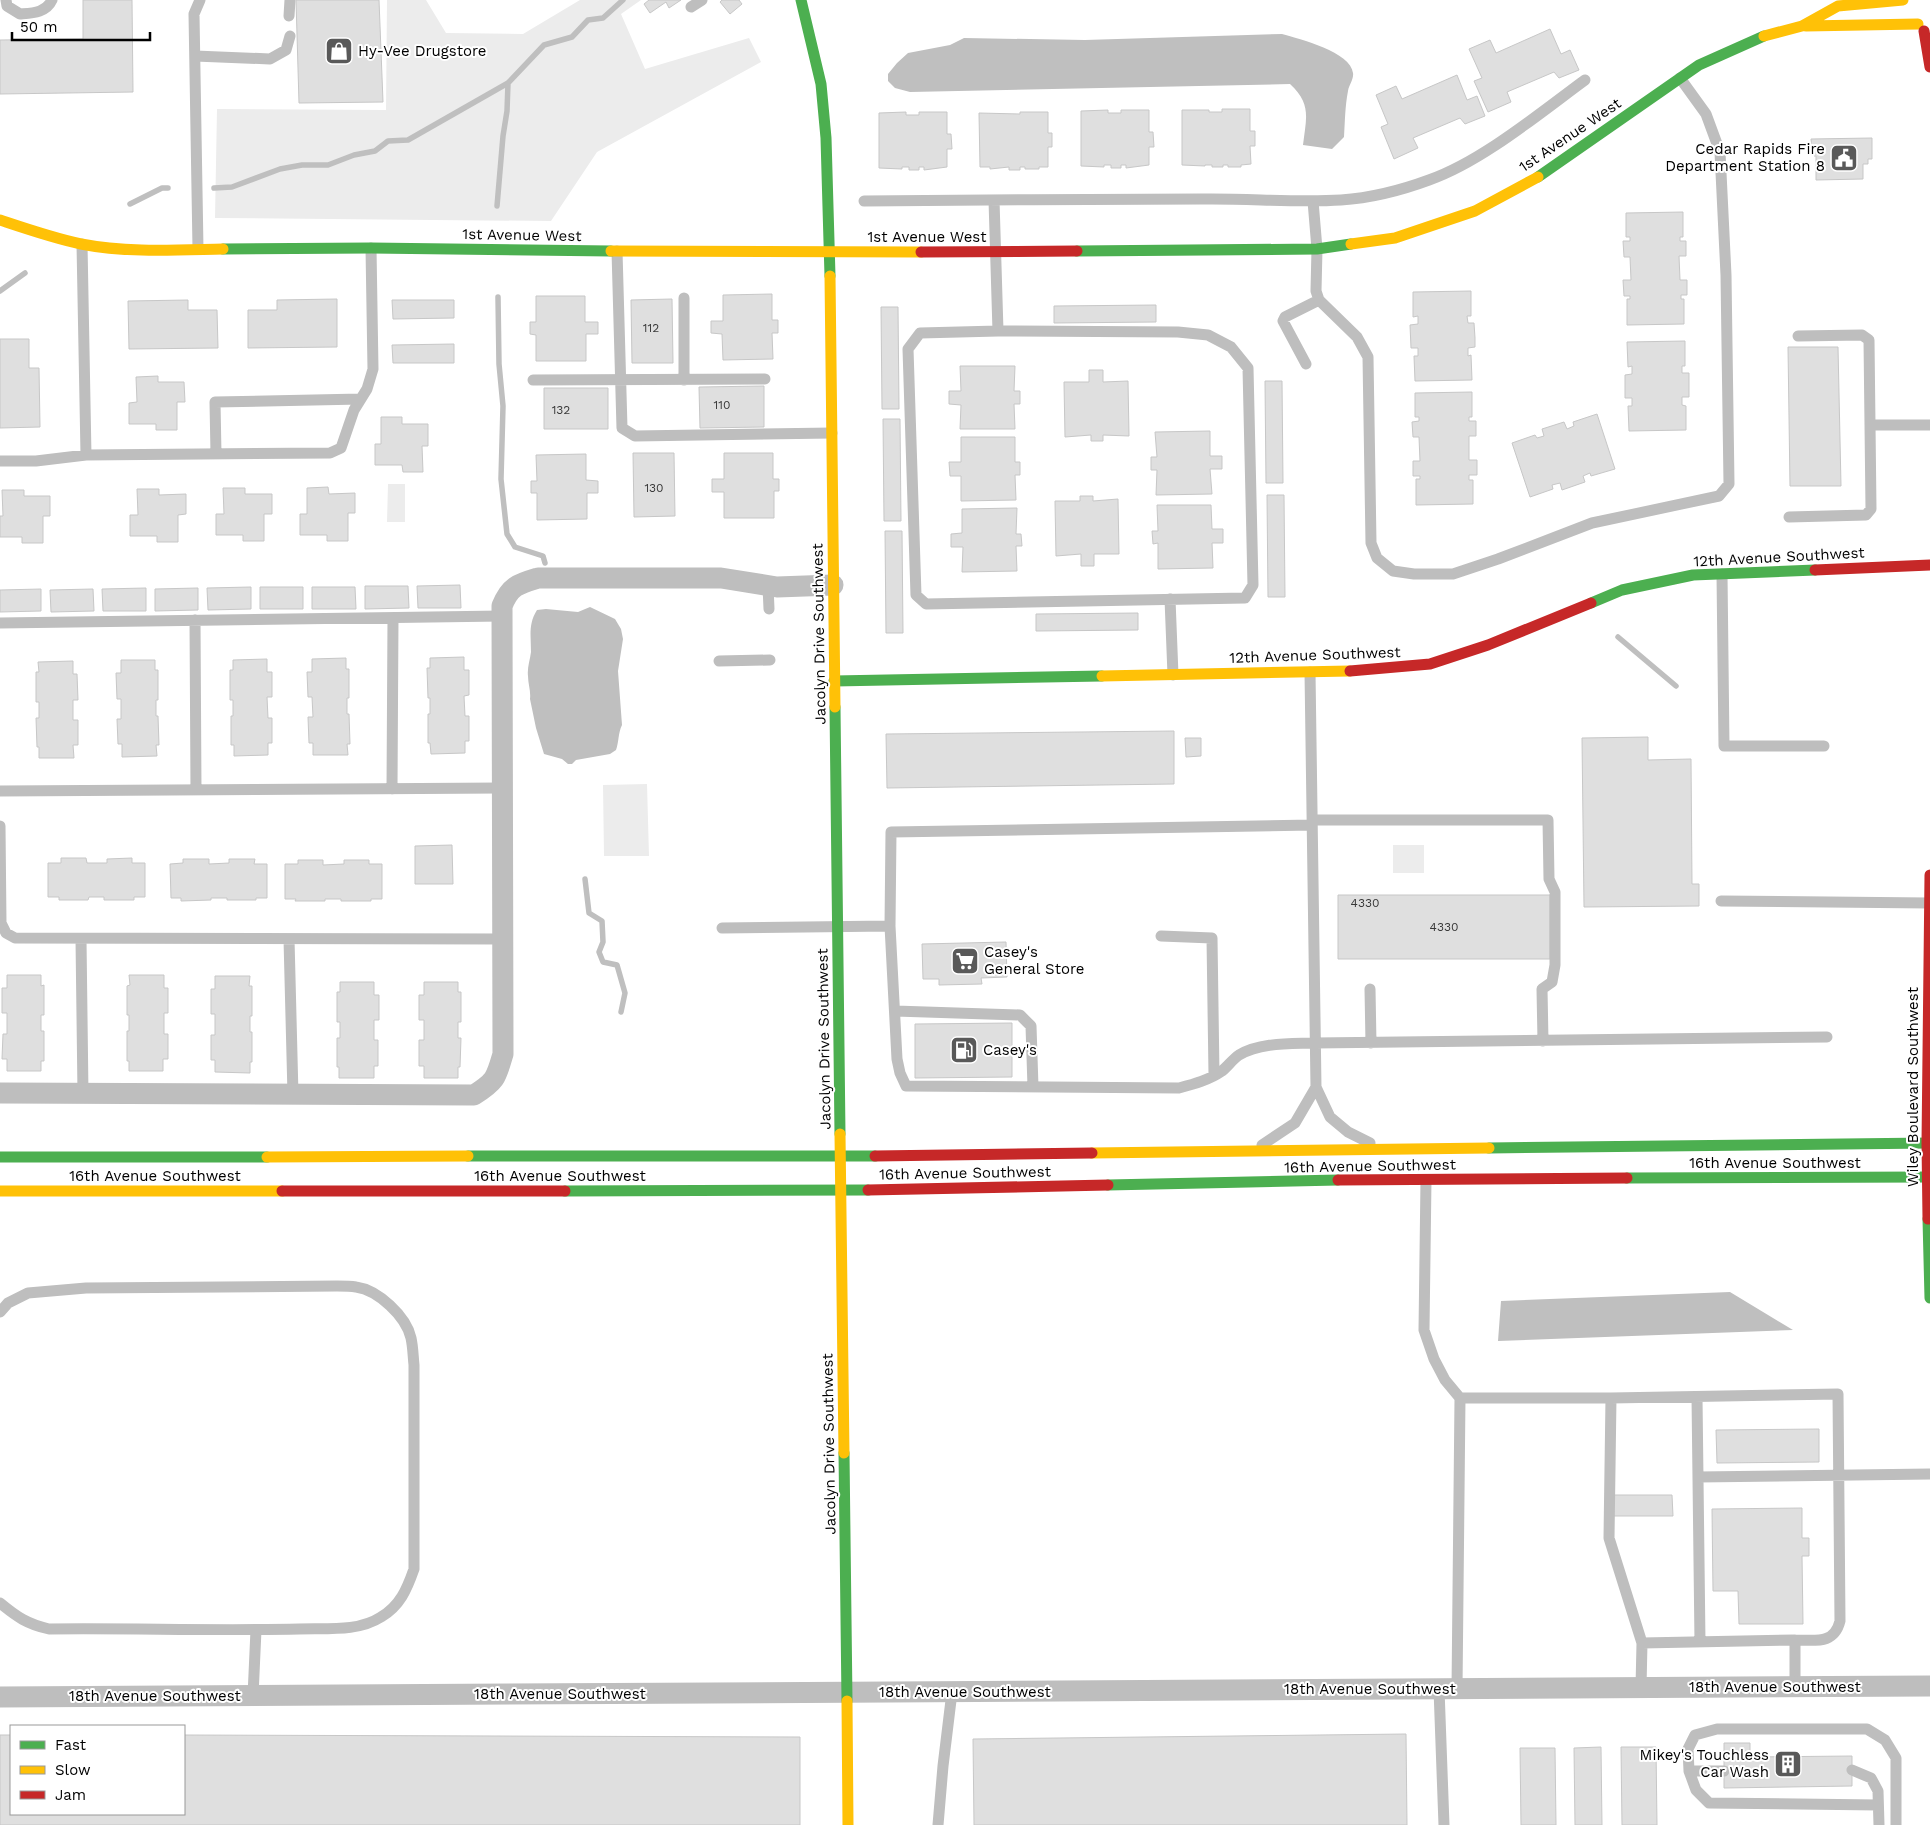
<svg xmlns="http://www.w3.org/2000/svg" width="1930" height="1825" viewBox="0 0 1930 1825" font-family="'Work Sans',sans-serif">
  <style>
    .green { fill: #ececec }
    .water { fill: #bfbfbf }
    .lines { fill: none; stroke-linecap: round; stroke-linejoin: round }
    .stream { stroke: #bfbfbf; stroke-width: 5.5 }
    .building { fill: #dfdfdf; stroke: #c7c7c7 }
    .lane { stroke: #bebebe; stroke-width: 11 }
    .street { stroke: #bebebe; stroke-width: 21 }
    .fast { stroke: #4caf50; stroke-width: 11 }
    .slow { stroke: #ffc107; stroke-width: 11 }
    .jam { stroke: #c62828; stroke-width: 11 }
    .labels { text-anchor: middle; stroke-width: 4; stroke-linejoin: round; paint-order: stroke }
    .number-label { font-size: 12px; fill: #383838 }
    .poi-label { font-size: 15px; fill: #000; stroke: #fff; text-anchor: start }
    .street-label { font-size: 15px; fill: #000; stroke: #fff }
  </style>
  <rect width="100%" height="100%" fill="#fff"/>
  <!-- green -->
  <path class="green" d="M387,0h39l20,33 77,1 57,-34h61l-20,14 24,55 104,-31 12,24 -164,90 -46,69 -336,-3 2,-109 169,1z
    M388,484h17v38h-18z
    M647,784l2,72h-45l-1,-71z
    M1393,845h31v28h-31z"/>
  <!-- water -->
  <path class="water" d="M1282,34c18,5 69,18 71,39 1,6 -4,12 -5,18 -3,15 -3,31 -4,46l-12,12 -29,-4c3,-26 9,-41 -13,-61l-380,8 -15,-4 -7,-7v-7l9,-11 11,-10 42,-8 14,-7 121,2z
    M590,607l25,12 6,10 2,10 -5,32 4,54c-4,8 -3,17 -6,25l-6,4 -34,6 -4,4h-4l-6,-5 -18,-5 -8,-26 -6,-29c1,-8 -2,-15 -2,-23 -1,-8 2,-16 3,-24 0,-15 -3,-28 6,-42l9,-1 32,3z
    M1730,1292l63,38 -295,11 3,-40z"/>
  <g class="lines">
    <!-- stream -->
    <path class="stream" d="M214,188l18,-1 48,-18 22,-4h26l26,-10 21,-4 13,-10 20,-1 100,-57 36,-38 28,-8 16,-17 15,-2 20,-18
      M130,204l32,-16h6
      M497,206l6,-70 4,-25 1,-28
      M0,291l25,-18
      M498,297l1,67 4,42 -2,73 6,55 8,13 28,9 2,7
      M1618,637l58,49
      M585,879l4,34 13,8 1,21 -4,10 4,10 14,3 8,28 -4,19"/>
  </g>
  <!-- building -->
  <path class="building" d="M83,0h49l1,92 -133,2v-54l83,-1z
    M296,0h83l4,102 -84,1z
    M649,0h32l-12,8 -3,-6 -16,11 -6,-9z
    M722,0h17l3,4 -12,10 -10,-12z
    M1550,29l11,25 9,-4 9,20 -20,8 -5,-6 -47,20 4,10 -23,10 -14,-31 8,-3 -13,-29 21,-9 6,13z
    M1457,75l10,25 10,-4 8,20 -20,8 -5,-6 -47,20 5,10 -24,11 -13,-32 7,-3 -12,-29 20,-9 6,13z
    M1222,109h28v22h5v15h-5l1,18 -10,1v2h-13v-2h-5v2h-11v-2h-7v1l-23,-1v-55h27v2h13z
    M1108,110v3h13v-3h28v22h4l1,15h-5v18l-23,3v-3h-5v3h-10v-3h-7v2l-23,-1v-55z
    M906,112v3h13v-3h28v22h4l1,15h-5v18l-23,3v-3h-5v3h-10v-3h-7v2l-23,-1v-55z
    M1020,112h28v21h4v14h-4v20h-9v2h-14v-2h-5v3h-11v-3l-19,2v-2h-10l-1,-54 41,1z
    M1872,138v21h-4v5h-5v15l-47,1v-24h-2v-8l-2,1 -1,-10z
    M1683,212v25h-3v4h6v15h-7l1,24h7v15h-6v4h3v25l-57,1v-26h3v-3h-6l-1,-16h8l-1,-23h-6l-1,-16h7v-4h-4v-24z
    M1471,291v25h-4l1,7h6l1,15v9l-7,1v8l3,-1 1,25 -57,1 -1,-25h4v-8h-7l-1,-23 8,-1v-8l-5,1v-25z
    M772,294v26h6v13h-6l1,26 -50,1 -1,-26 -11,-1v-12h12v-26z
    M536,296h49v26h13v12h-12v27h-50v-26l-6,-1v-12h6z
    M337,299v48l-89,1v-38h29v-10z
    M672,299l1,64h-41l-1,-63z
    M188,300v10h29l1,38 -89,1 -1,-48z
    M392,300h62v18l-61,1z
    M1156,305v17l-102,1v-17z
    M881,307h17l1,102h-17z
    M0,339h29v29h10l1,59 -40,1z
    M1685,341v25h-3v7h7v24h-7v8l4,1v24l-57,1 -1,-25h4v-8h-7v-23l7,-1v-8l-4,1 -1,-25z
    M454,344v19h-61l-1,-18z
    M1788,347h50l3,139h-51z
    M960,366h55l-1,25h6v13h-6l1,25h-55l1,-24 -12,-1v-13h12z
    M1089,370h14v12l25,-1 1,55 -26,-1v6h-12v-6l-26,2 -1,-55h25z
    M158,376v6h26l1,20h-8v28h-21v-6h-27v-21l8,-1 -1,-25z
    M1265,381h17l1,102h-17z
    M764,386v41l-64,1 -1,-41z
    M544,388h64v41h-64z
    M1472,392v25h-3v4h7v15h-7v24h8v15h-8v5h4v24l-57,1v-26h4v-3h-7v-15h7l-1,-24h-6l-1,-15 7,-1v-4h-4v-24z
    M1597,414l18,55 -24,7 -1,-3 -7,3 2,6 -23,8 -2,-7 -8,2 1,4 -23,8 -18,-54 23,-8 2,3 7,-2 -2,-7 22,-7 3,7 7,-3 -1,-4z
    M381,417h21v7h26v22h-6l1,26h-20l-1,-7h-27v-21h6z
    M883,419h17l1,102h-17z
    M1210,431v25h12v13h-12l2,25 -56,1 1,-25h-6v-13h6l-2,-25z
    M961,437h54v25h5v13h-5l1,25 -55,1v-25h-11l-1,-14h12z
    M633,453h41l1,63 -41,1z
    M724,453h49v26h6v12h-5v27h-50v-26h-12v-13h12z
    M586,454v26l12,1v12h-11v26l-50,1v-27h-6v-12h6l-1,-26z
    M328,487l1,7 26,-1v20h-7v28h-21v-6h-27v-21h7v-26z
    M223,488h22v6h27v20h-8v27h-21v-6h-27v-21h8z
    M137,489h22v6l27,-1v20l-8,1v27h-21v-6h-27v-21h8z
    M2,490h22v6h26v20h-7v27h-21v-6h-22v-21h3z
    M1267,495h17l1,102h-17z
    M1080,496h13v5l25,-2 1,55h-25v12h-13v-12l-25,2 -1,-55h25z
    M1157,505h54l1,24h11v14h-11l1,25 -55,1v-26l-5,1 -1,-13h6z
    M1017,508l-1,26h5l1,12h-6l1,25 -55,1 1,-25h-12v-13l11,-1v-24z
    M885,531h17l1,102h-17z
    M460,585l1,23h-43l-1,-22z
    M365,586h43l1,22 -44,1z
    M251,587v22l-43,1 -1,-22z
    M260,587h43v22h-43z
    M312,587h43l1,22h-44z
    M146,588v23h-43l-1,-22z
    M198,588v22l-43,1v-22z
    M41,589v22l-41,1v-22z
    M93,589l1,22 -43,1 -1,-22z
    M1138,613v17l-102,1v-17z
    M464,657v13h5v25l-5,1 1,20h4v25h-4v12l-34,1 -1,-11h-2v-29h2v-16h-2l-1,-30h3v-10z
    M346,658v11h3v29h-2v16h2l1,30h-3l1,11h-35v-12h-4l-1,-26h5l-1,-20h-4l-1,-25h5v-13z
    M267,659v13h5v25h-5l1,21h4v25h-4v12l-34,1v-11h-3v-29h2v-16h-3v-30h3v-10z
    M121,660h34v10h3v30h-2v16h2l1,29h-3l1,11 -35,1v-13h-4l-1,-25h4v-20h-4l-1,-26h5z
    M73,661v13h4l1,26h-5v20h5v25h-5l1,13h-35v-11h-2l-1,-29h3v-16h-3v-30h3l-1,-10z
    M1174,731v53l-287,4 -1,-54z
    M1648,737v23l43,-1 1,125h7v22l-115,1 -2,-169z
    M1185,738h16v18l-15,1z
    M452,845l1,39h-38v-38z
    M61,858h25l1,5h20v-4l25,-1v5h13v34h-11v3h-30v-3h-15l-1,3h-29v-3h-11v-34h13z
    M183,859h26v5l20,-1v-4h26l-1,5h13v34h-11v2h-29v-2h-16v2l-30,1v-3h-10l-1,-34 13,-1z
    M298,860h25v5l21,-1v-4h25v4h13v35h-11v2h-30v-2h-16v2h-30l1,-2h-11v-35h13z
    M1338,895h212v64h-212z
    M1006,942l1,35 -26,1 1,6 -43,1v-6h-16l-1,-35z
    M7,975h34v11l3,-1v30h-3v16h3v30h-3v10h-34v-12h-5l1,-25h4v-21h-5v-25h5z
    M129,975h35v13h4v25h-4v21h4v25h-5v12h-34v-10h-2v-30h2v-16h-2v-29l3,-1z
    M215,976h35l-1,10h3v30h-2v16h2v30h-2v11l-35,-1v-12h-4v-25h4v-21h-4v-25h4z
    M340,982h34v13h5v25h-5v20h4v26h-4v12h-35v-11h-2v-29h3v-16h-3v-30h3z
    M424,982h34v10h3v30h-3v16h3l-1,29h-2v11h-34v-12h-5v-26h5v-20h-5v-25h5z
    M1012,1023v54l-97,1v-54z
    M1819,1429v33l-102,1 -1,-33z
    M1613,1495h59l1,21h-60z
    M1802,1508v30h7v18h-7l1,68h-64l-1,-33h-25l-1,-82z
    M1406,1734l1,91h-433l-1,-86z
    M0,1735h11v79h173v-79l616,2v88h-800z
    M1724,1743h26v14l102,-1v30l-128,2z
    M1601,1747l1,78h-27l-1,-77z
    M1621,1747h35l1,78h-35z
    M1520,1748h35l1,77h-35z"/>
  <g class="lines">
    <!-- lane -->
    <path class="lane" d="M6,0l1,6 13,8c12,-1 26,-1 32,-14
      M691,7l11,-7
      M289,16l1,-16
      M195,56l75,3 16,-9 4,-14
      M994,200l4,131 -78,2 -12,16 8,246 10,9 319,-6 8,-13 -5,-217 -17,-21 -23,-12 -30,-3 -180,-1
      M864,201c112,-1 225,-2 337,-2 47,-1 93,4 140,1 29,-2 61,-10 88,-20 52,-18 111,-67 156,-100
      M1313,201l4,48 -1,42 3,9 38,37 11,20 3,186 6,15 16,13 21,3h39l45,-15 94,-36 127,-27 10,-12 -3,-209 -6,-123 -14,-38 -26,-36
      M82,244l4,211
      M198,249l-4,-235 6,-14
      M617,251l5,177 13,8 197,-3
      M684,298v82
      M1306,364l-23,-43 2,-4 34,-17
      M533,380l232,-1
      M1870,425h60
      M216,454l-1,-52 146,-3
      M0,461h36l50,-6 244,-2 11,-5 13,-38 13,-21 6,-20 -2,-121
      M1789,517l77,-2 5,-6 -2,-169 -7,-5 -64,1
      M1722,574l2,172h100
      M768,586l1,23
      M1170,599l3,76
      M195,620l1,170
      M0,623l502,-7
      M719,661l51,-1
      M1310,672l6,415 14,30 18,15 22,11
      M392,789l1,-171
      M0,791l502,-3
      M1312,820h236l1,59 6,13v73l-3,17 -10,7 1,52
      M0,826l1,97 5,10 9,5 488,1
      M1721,901l208,2
      M890,926l7,133 3,14 6,13 273,2c15,-4 30,-8 43,-17 6,-5 11,-12 17,-16 22,-13 52,-11 76,-12l512,-6
      M722,928l168,-2 1,-94 421,-7
      M1161,936l51,2 2,137
      M81,939l2,155
      M289,939l4,156
      M1370,989l1,54
      M895,1011l125,4 11,11 2,61
      M1262,1145l33,-22 21,-36
      M1426,1180l-2,150 10,29 11,21 15,18
      M0,1312l8,-9 20,-10 58,-5 251,-2c6,0 13,0 19,1 22,3 50,29 55,51 2,9 2,18 3,27v204c-7,20 -14,37 -33,48 -23,15 -55,11 -82,12 -83,2 -167,-1 -250,0 -22,-5 -32,-12 -49,-26
      M1697,1397l3,245
      M1611,1398l227,-4 2,227c-6,24 -25,19 -45,19v47
      M1698,1477l232,-3
      M1642,1643l153,-3
      M1439,1689l5,136
      M1457,1689l3,-291h151l-2,140 33,105 -1,44
      M253,1696l3,-66
      M1852,1770l19,8 7,13 1,34
      M1689,1771l7,19 13,13 169,2
      M1724,1771h-35l-1,-22 7,-14 22,-6h150l18,11 11,18v67
      M938,1825l5,-59 9,-74"/>
    <!-- street -->
    <path class="street" d="M0,1093l474,2c22,-14 22,-17 29,-41l-1,-448c8,-20 16,-22 36,-28h183l56,9 56,-2
      M0,1697l1930,-11"/>
    <!-- fast -->
    <path class="fast" d="M801,0l20,84 5,54 4,138
      M1538,177l161,-112 65,-29
      M223,249l148,-1 240,3
      M1077,251l240,-2 34,-5
      M1591,603l31,-13 71,-15 122,-5
      M834,681l268,-5
      M835,707l5,427
      M1489,1148l441,-5
      M468,1156h407
      M0,1157h267
      M1627,1178l303,-1
      M1108,1185l230,-5
      M565,1191l303,-1
      M1928,1219l2,79
      M844,1453l3,248"/>
    <!-- slow -->
    <path class="slow" d="M1806,26l112,-2
      M1764,36l38,-10 36,-20 65,-6
      M0,220c27,9 53,18 81,24 46,9 95,6 142,5
      M1351,244l44,-6 80,-27 63,-34
      M611,251l310,1
      M830,276l5,431
      M1102,676l248,-5
      M840,1134l4,319
      M1092,1153l397,-5
      M267,1157l201,-1
      M0,1191h282
      M847,1701l1,124"/>
    <!-- jam -->
    <path class="jam" d="M1924,31l6,36
      M921,252l156,-1
      M1815,570l115,-5
      M1350,671l80,-7 58,-19 103,-42
      M875,1156l217,-3
      M1338,1180l289,-2
      M868,1190l240,-5
      M282,1191h283
      M1928,1219l-1,-76 3,-268"/>
  </g>
  <!-- icons -->
  <defs>
    <g id="shop-square" transform="scale(1.4375)"><rect x="-9" y="-9" width="18" height="18" rx="4" fill="#595959" stroke="#fff"/><path d="M-5-2.5h2.3a2.7 3.5 0 0 1 5.4 0H5L5.5 6h-11ZM-1.5-2.5h3a1.5 2.3 0 0 0-3 0Z" fill="#fff"/></g>
    <g id="civic-square" transform="scale(1.4375)"><rect x="-9" y="-9" width="18" height="18" rx="4" fill="#595959" stroke="#fff"/><path d="M-.6-6.5H3V-4.5H.6V-3L4-1V1h2V6H-6V1h2V-1L-.6-3ZM-1.2 2.5V6h2.4V2.5Z" fill="#fff"/></g>
    <g id="supermarket-square" transform="scale(1.4375)"><rect x="-9" y="-9" width="18" height="18" rx="4" fill="#595959" stroke="#fff"/><path d="M-6-5.5h2.5l.6 2H6L4.5 2H-2.5L-4.4-4H-6ZM-1.5 3.2a1.3 1.3 0 1 0 .1 0ZM3 3.2a1.3 1.3 0 1 0 .1 0Z" fill="#fff"/></g>
    <g id="fuel-square" transform="scale(1.4375)"><rect x="-9" y="-9" width="18" height="18" rx="4" fill="#595959" stroke="#fff"/><path d="M-5.5-6h7V0h2V4h1.3V-2.5L3-4.5l.8-.8L6-3V5H2.5V1h-1V6h-7ZM-4.2-4.7v3.2H.2V-4.7Z" fill="#fff"/></g>
    <g id="building-square" transform="scale(1.4375)"><rect x="-9" y="-9" width="18" height="18" rx="4" fill="#595959" stroke="#fff"/><path d="M-4-6H4V6H1V3H-1V6H-4ZM-2.5-4.3h1.7v1.8h-1.7ZM.8-4.3h1.7v1.8H.8ZM-2.5-1h1.7V.8h-1.7ZM.8-1h1.7V.8H.8Z" fill="#fff"/></g>
  </defs>
  <g fill-rule="evenodd">
    <use href="#shop-square" x="339" y="51"/>
    <use href="#civic-square" x="1844" y="158"/>
    <use href="#supermarket-square" x="965" y="961"/>
    <use href="#fuel-square" x="964" y="1050"/>
    <use href="#building-square" x="1788" y="1764"/>
  </g>
  <g class="labels">
    <!-- number labels -->
    <g class="number-label">
      <text x="651" y="332">112</text>
      <text x="722" y="409">110</text>
      <text x="561" y="414">132</text>
      <text x="654" y="492">130</text>
      <text x="1365" y="907">4330</text>
      <text x="1444" y="931">4330</text>
    </g>
    <!-- poi labels -->
    <g class="poi-label">
      <text x="358" y="56">Hy-Vee Drugstore</text>
      <text x="1825" y="154" text-anchor="end">Cedar Rapids Fire<tspan x="1825" dy="17">Department Station 8</tspan></text>
      <text x="984" y="957">Casey's<tspan x="984" dy="17">General Store</tspan></text>
      <text x="983" y="1055">Casey's</text>
      <text x="1769" y="1760" text-anchor="end">Mikey's Touchless<tspan x="1769" dy="17">Car Wash</tspan></text>
    </g>
    <!-- street labels -->
    <g class="street-label">
      <text transform="translate(1570 135) rotate(-34)" y="5">1st Avenue West</text>
      <text transform="translate(522 235) rotate(1)" y="5">1st Avenue West</text>
      <text x="927" y="242">1st Avenue West</text>
      <text transform="translate(1779 557) rotate(-3)" y="5">12th Avenue Southwest</text>
      <text transform="translate(819 634) rotate(-91)" y="5">Jacolyn Drive Southwest</text>
      <text transform="translate(1315 655) rotate(-2)" y="5">12th Avenue Southwest</text>
      <text transform="translate(824 1039) rotate(-91)" y="5">Jacolyn Drive Southwest</text>
      <text transform="translate(1913 1087) rotate(-90)" y="5">Wiley Boulevard Southwest</text>
      <text x="1775" y="1168">16th Avenue Southwest</text>
      <text transform="translate(1370 1166) rotate(-1)" y="5">16th Avenue Southwest</text>
      <text transform="translate(965 1173) rotate(-1)" y="5">16th Avenue Southwest</text>
      <text x="155" y="1181">16th Avenue Southwest</text>
      <text x="560" y="1181">16th Avenue Southwest</text>
      <text transform="translate(829 1444) rotate(-91)" y="5">Jacolyn Drive Southwest</text>
      <text x="1775" y="1692">18th Avenue Southwest</text>
      <text x="1370" y="1694">18th Avenue Southwest</text>
      <text x="965" y="1697">18th Avenue Southwest</text>
      <text x="560" y="1699">18th Avenue Southwest</text>
      <text x="155" y="1701">18th Avenue Southwest</text>
    </g>
  </g>
  <!-- legend -->
  <rect x="10" y="1725" width="175" height="90" fill="#ffffff" stroke="#999999"/>
  <rect x="20" y="1741" width="25" height="8" fill="#4caf50" stroke="#999999"/>
  <text x="55" y="1750" font-size="15" fill="#000000">Fast</text>
  <rect x="20" y="1766" width="25" height="8" fill="#ffc107" stroke="#999999"/>
  <text x="55" y="1775" font-size="15" fill="#000000">Slow</text>
  <rect x="20" y="1791" width="25" height="8" fill="#c62828" stroke="#999999"/>
  <text x="55" y="1800" font-size="15" fill="#000000">Jam</text>
  <!-- scale -->
  <path d="M12 32v8h138v-8" fill="none" stroke="#000000" stroke-width="2.5"/>
  <text x="20" y="32" font-size="15" fill="#000000" stroke="#ffffff" stroke-width="4" paint-order="stroke">50 m</text>
</svg>
